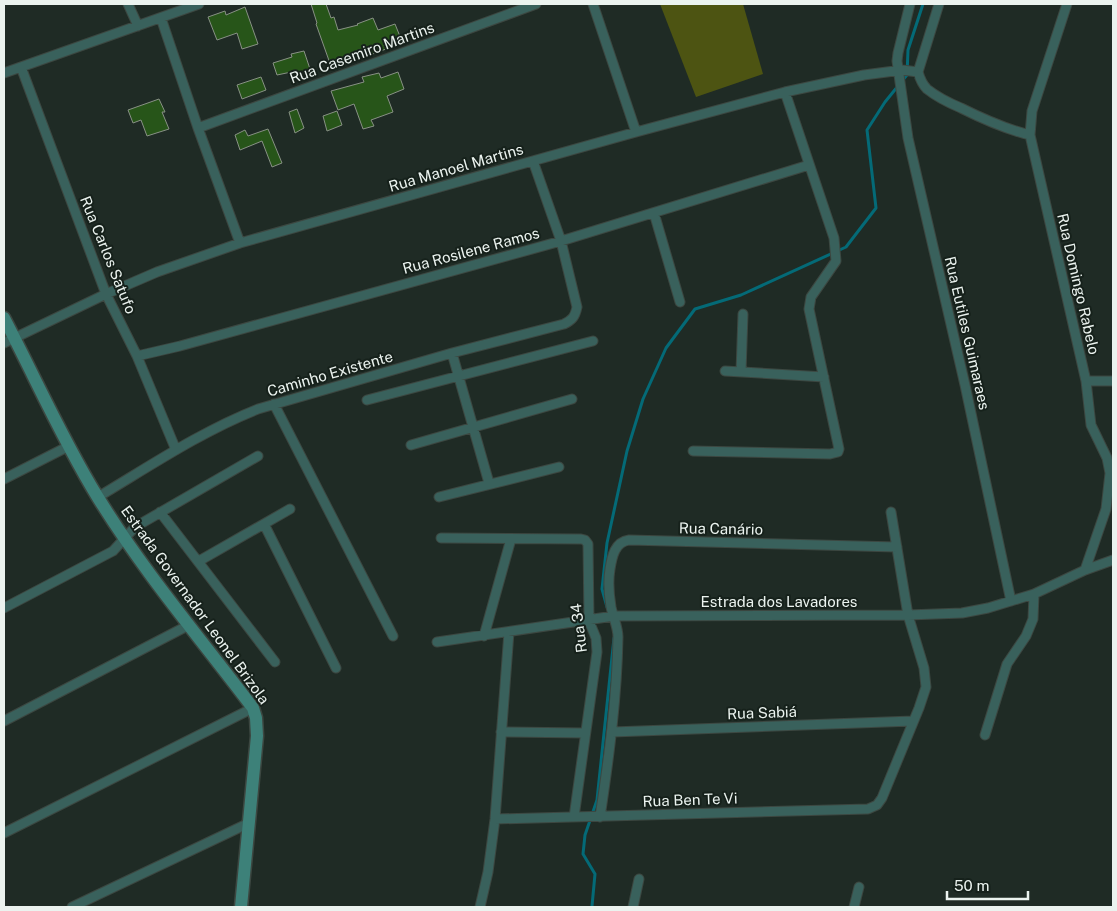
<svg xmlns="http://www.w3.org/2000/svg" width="1117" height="911" viewBox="0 0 1117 911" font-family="'Public Sans',sans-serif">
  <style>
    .green { fill: #4d5412 }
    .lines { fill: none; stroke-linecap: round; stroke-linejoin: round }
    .stream { stroke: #046a77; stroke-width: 3 }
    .building { fill: #275519; stroke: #889185 }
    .minor-casing { stroke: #3c4741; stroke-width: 11 }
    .secondary-casing { stroke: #3c4741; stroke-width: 15 }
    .minor { stroke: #39615c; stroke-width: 9 }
    .secondary { stroke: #3d8179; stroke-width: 12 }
    .labels { text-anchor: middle; stroke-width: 4; stroke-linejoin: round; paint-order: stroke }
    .street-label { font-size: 15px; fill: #ebf3ef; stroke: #16211b }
  </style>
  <rect width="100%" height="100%" fill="#1f2b25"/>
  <!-- green -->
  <path class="green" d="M660,4h83l20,70 -67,23z"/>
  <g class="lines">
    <!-- stream -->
    <path class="stream" d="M902,81l5,-6 1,-25 15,-46
      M607,607l-5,-18 5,-46 20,-92 16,-52 23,-51 29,-39 46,-14 105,-48 30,-39 -9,-78 18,-28 13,-16
      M592,906l3,-32 -12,-20 2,-19 12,-35 17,-162"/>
  </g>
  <!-- building -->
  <path class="building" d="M311,4h15l5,14 3,-1 4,13 20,-5 -1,-1 16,-6 5,12 17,-6 6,15 -17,6 2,4 -54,20 -16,-45 1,-1z
    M245,7l13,37 -16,5 -5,-16 -20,7 -9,-23 17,-6 1,4z
    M304,51l6,18 -13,6 -1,-4 -19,4 -4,-12 19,-6 -1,-3z
    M398,72l6,17 -17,7 6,16 -22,8 3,6 -11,3 -9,-25 -16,6 -7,-19 33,-9 -2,-5 17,-4 2,5z
    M261,77l5,13 -24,9 -5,-14z
    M159,99l6,13h-3l7,17 -22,7 -6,-16 -8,3 -5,-13z
    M297,109l7,19 -9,5 -6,-21z
    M337,111l5,14 -15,6 -4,-15z
    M268,129l14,34 -10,4 -10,-26 -22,9 -5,-15 10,-5 3,6z"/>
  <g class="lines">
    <!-- minor casing -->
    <g class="minor-casing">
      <path id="minor" d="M128,4l10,22
        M593,4l43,128
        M910,4l-12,49 -1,8 11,77 57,247 46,216
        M939,4l-21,68c2,7 4,12 9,17 10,8 22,14 34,19 22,11 44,21 69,27
        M1067,4l-35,107 -2,24 56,246 5,44 16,33 3,15 -4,36 -21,61
        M161,18l37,110 42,115
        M21,67l85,227 31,62 39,94
        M4,73l195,-69
        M198,128l338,-124
        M654,213l26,89
        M4,343l102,-49 51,-22 83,-29 396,-111 149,-40 79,-17 38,-5 16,2
        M452,353l37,130
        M137,356l43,-10 381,-105 248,-76
        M725,371l99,6
        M741,372l2,-58
        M1086,381h27
        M367,400l226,-59
        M274,404l119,232
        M411,445l161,-46
        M693,451l137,3 8,-2 1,-3 -30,-140 2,-12 25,-36 -2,-23 -49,-146
        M4,479l65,-33
        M98,497c52,-31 104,-66 160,-88l194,-56 112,-29c8,-4 11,-7 13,-17l-16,-66 -28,-80
        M439,497l120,-30
        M160,512l115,150
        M264,524l72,144
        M441,538l140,1 4,1 3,4 1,77 7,17 1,14 -23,165
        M199,561l91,-52
        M4,608l109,-57 22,-24 123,-71
        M484,636l27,-97
        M437,642l177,-26 294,-1 54,-2 26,-5 46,-14 51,-24 28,-10
        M4,721l185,-96
        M501,732l84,1
        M612,732l301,-11
        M985,735l22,-71 19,-28 7,-17 1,-25
        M600,817c9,-60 17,-120 18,-180 0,-10 -5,-20 -7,-30 -2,-12 -3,-26 -1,-38 2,-13 5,-27 19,-29l268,7
        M495,819l373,-10 9,-4 5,-7 37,-90 7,-21 -2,-19 -16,-53 -17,-103
        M4,833l249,-125
        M72,907l177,-84
        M480,907l8,-35 7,-53 14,-187
        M633,907l6,-28
        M854,907l5,-20"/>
    </g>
    <!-- secondary casing -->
    <g class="secondary-casing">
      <path id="secondary" d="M4,318c31,59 58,121 93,178 46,75 103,142 156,212l3,10 1,18 -16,171"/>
    </g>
    <!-- minor -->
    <use href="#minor" class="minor"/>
    <!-- secondary -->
    <use href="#secondary" class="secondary"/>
  </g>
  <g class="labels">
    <!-- street labels -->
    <g class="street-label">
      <text transform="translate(362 53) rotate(-20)" y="5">Rua Casemiro Martins</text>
      <text transform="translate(456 168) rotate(-16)" y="5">Rua Manoel Martins</text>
      <text transform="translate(471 251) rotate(-15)" y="5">Rua Rosilene Ramos</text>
      <text transform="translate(108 255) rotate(68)" y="5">Rua Carlos Satufo</text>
      <text transform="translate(1078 284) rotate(77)" y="5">Rua Domingo Rabelo</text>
      <text transform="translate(967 333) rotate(77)" y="5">Rua Eutiles Guimaraes</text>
      <text transform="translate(330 374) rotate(-16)" y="5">Caminho Existente</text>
      <text transform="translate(721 529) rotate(1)" y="5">Rua Canário</text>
      <text x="779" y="607">Estrada dos Lavadores</text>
      <text transform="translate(195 605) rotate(54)" y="5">Estrada Governador Leonel Brizola</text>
      <text transform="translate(579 628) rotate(-97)" y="5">Rua 34</text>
      <text transform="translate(762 713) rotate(-2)" y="5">Rua Sabiá</text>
      <text transform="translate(690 800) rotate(-2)" y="5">Rua Ben Te Vi</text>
    </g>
  </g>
  <!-- border -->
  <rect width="1117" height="911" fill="none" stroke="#ebf3ef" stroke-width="10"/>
  <!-- scale -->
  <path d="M947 891v8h81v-8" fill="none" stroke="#ebf3ef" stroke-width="2.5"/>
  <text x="954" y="891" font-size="15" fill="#ebf3ef" stroke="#16211b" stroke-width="4" paint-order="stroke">50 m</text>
</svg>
